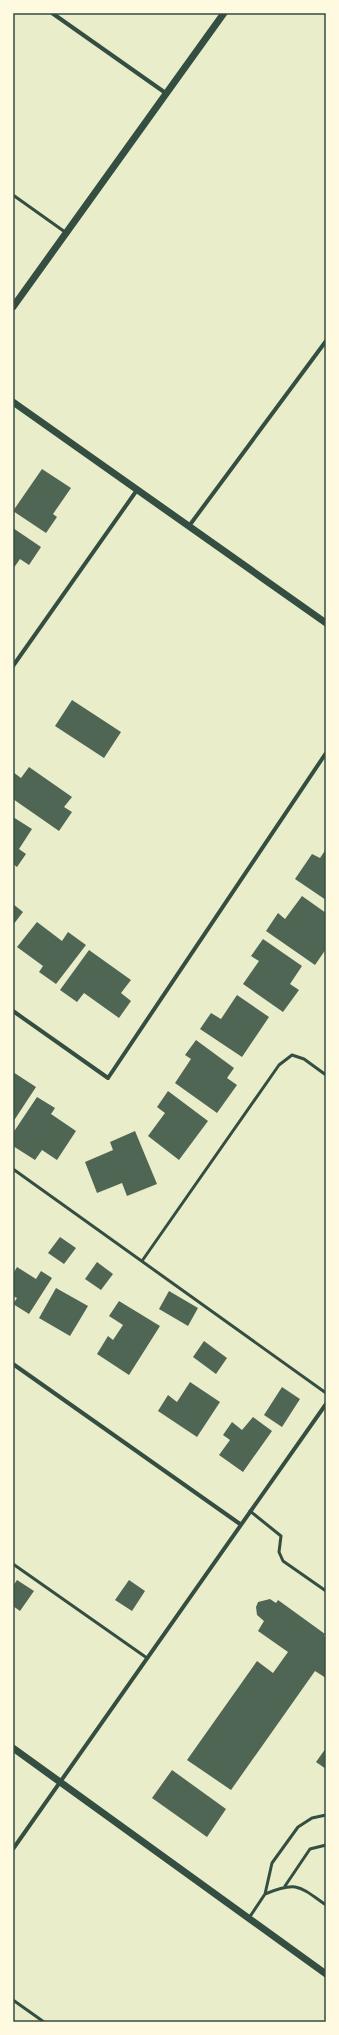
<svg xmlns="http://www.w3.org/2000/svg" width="339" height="2035" viewBox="0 0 339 2035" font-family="'PT Sans Narrow',sans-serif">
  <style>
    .building { fill: #4f6655 }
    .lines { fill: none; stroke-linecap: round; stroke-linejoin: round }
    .service { stroke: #344e41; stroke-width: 3 }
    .minor { stroke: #344e41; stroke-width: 4 }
    .tertiary { stroke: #344e41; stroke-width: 7 }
    .neatline { fill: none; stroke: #344e41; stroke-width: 1.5 }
  </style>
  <rect width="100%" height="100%" fill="#e9edc9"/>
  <!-- building -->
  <path class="building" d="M42,469l29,19 -18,26 4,3 -11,16 -33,-22z
    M13,528l28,19 -12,18 -9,-6 -7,10z
    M72,700l49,32 -17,26 -49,-32z
    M29,767l43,30 -8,10 8,5 -13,19 -46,-32v-27l8,6z
    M13,817l19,12 -13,20 7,5 -9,13 -4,-3z
    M326,849v51l-31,-21 17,-25 8,4z
    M302,896l24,17v36l-11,16 -49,-34 12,-18 7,6z
    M13,904l10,8 -10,13z
    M37,922l25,19 6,-9 18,13 -30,39 -17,-12 4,-6 -26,-19z
    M263,939l39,27 -12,18 9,6 -16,22 -40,-28 16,-23 -8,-5z
    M89,950l42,30 -10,13 10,8 -12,17 -35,-25 -7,9 -17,-12z
    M237,995l32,22 -27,40 -42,-28 11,-16 10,6z
    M196,1040l38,28 -7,10 10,7 -20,28 -42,-30 16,-24 -6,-4z
    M13,1072l23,15 -23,35z
    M168,1091l40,30 -29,39 -31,-24 17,-23 -8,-6z
    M37,1097l18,11 -4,6 25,17 -19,29 -15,-10 -7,10 -22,-14v-13z
    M135,1131l22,53 -30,12 -5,-13 -25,10 -12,-31 28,-12 -3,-8z
    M60,1237l16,11 -12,16 -16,-11z
    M97,1262l16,12 -12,16 -16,-11z
    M17,1267l19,12 5,-8 11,7 -23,36 -16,-10 4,-6 -4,-2v-22z
    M56,1288l32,18 -18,30 -31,-18z
    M169,1291l29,17 -10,18 -29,-17z
    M119,1301l41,25 -31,49 -32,-21 11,-18 5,4 10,-15 -14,-9z
    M204,1341l23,17 -11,16 -23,-17z
    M190,1382l30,20 -23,35 -39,-26 10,-16 9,7z
    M282,1387l18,12 -18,28 -18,-12z
    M253,1417l19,14 -29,41 -24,-17 11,-15 -7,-5 9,-13 10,8z
    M17,1580l17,11 -14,20 -7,-5v-20z
    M129,1580l16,11 -13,20 -17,-11z
    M270,1599l6,4 2,-3 47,34 -1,2 2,2v40l-11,-7 -84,119 -44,-30 70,-99 16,12 15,-21 -30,-21 6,-10 -7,-6 -1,-8 2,-5z
    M326,1748v21l-10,-7z
    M172,1770l54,39 -19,28 -55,-39z"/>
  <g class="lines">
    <!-- service -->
    <path class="service" d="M13,195l52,37
      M13,1169l313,224
      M142,1261l137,-196 13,-10 12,4 22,16
      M250,1511l31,25 -2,16 4,9 43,30
      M13,1564l134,94
      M285,1886l25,-37 16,-4
      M265,1894c32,-13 34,-8 61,11
      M249,1918l16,-24 7,-31 26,-36 14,-9 14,-3
      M13,2000l31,22"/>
    <!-- minor -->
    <path class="minor" d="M52,13l115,81
      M189,526l137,-185
      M13,666l124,-176
      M13,1011l95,67 218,-325
      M13,1364l227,160
      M13,1849l313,-445"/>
    <!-- tertiary -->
    <path class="tertiary" d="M13,307l211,-294
      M13,402l313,221
      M13,1748l313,226"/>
  </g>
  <!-- border -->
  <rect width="339" height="2035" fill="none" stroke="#fefae0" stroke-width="28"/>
  <rect x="14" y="14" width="311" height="2007" class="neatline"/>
</svg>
